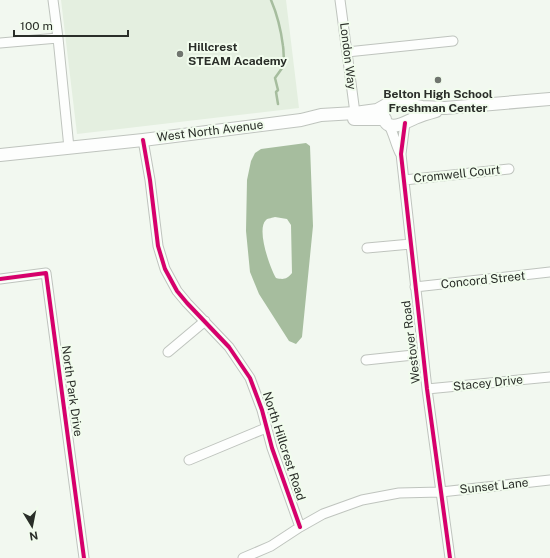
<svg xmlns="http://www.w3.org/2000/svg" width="550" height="558" viewBox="0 0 550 558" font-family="'Public Sans',sans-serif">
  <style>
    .built { fill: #e4efe0 }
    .water { fill: #a6bd9e; fill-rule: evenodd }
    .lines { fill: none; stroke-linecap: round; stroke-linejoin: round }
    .stream { stroke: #a6bd9e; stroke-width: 2.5 }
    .street-casing { stroke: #bfc4be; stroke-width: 11 }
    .secondary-casing { stroke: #bfc4be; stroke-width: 14 }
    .street { stroke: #fdfefd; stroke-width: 9 }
    .secondary { stroke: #fdfefd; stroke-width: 12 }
    .cycleway-casing { stroke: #f1fced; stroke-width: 6 }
    .cycleway { stroke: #d6006c; stroke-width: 4 }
    .poi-dot { fill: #70756f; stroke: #f1fced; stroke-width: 1.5 }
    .labels { text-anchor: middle; stroke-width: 4; stroke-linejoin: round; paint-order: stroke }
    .poi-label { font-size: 12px; font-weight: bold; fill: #2a2e29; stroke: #f1fced; text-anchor: start }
    .street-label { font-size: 12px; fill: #2a2e29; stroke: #f1fced }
  </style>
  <rect width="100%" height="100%" fill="#f2f8f0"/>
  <!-- built -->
  <path class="built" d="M61,0h225l13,108 -222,26z"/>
  <!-- water -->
  <path class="water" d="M306,143l4,3 3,80 -11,111 -6,7 -7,-3 -30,-47 -9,-22 -4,-41 1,-51 4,-19 4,-8 6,-4zM275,217l12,2 4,6 1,48c-5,6 -8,7 -16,5 -6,-10 -20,-49 -10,-58 2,-2 7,-2 9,-3z"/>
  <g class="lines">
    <!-- stream -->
    <path class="stream" d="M271,0c6,14 10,30 12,46 1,6 0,12 2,18l-10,14 3,12 -2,2 2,12"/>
    <!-- street casing -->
    <g class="street-casing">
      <path id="street" d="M53,0l5,38 11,110
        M340,0l15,113
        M0,43l58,-5
        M347,52l106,-11
        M388,123c6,11 7,20 12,30
        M405,123l-4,31 26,235 23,169
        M143,140l7,40 8,66 7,23 12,22 10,12 42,44 21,31 12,32 10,38 28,79
        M404,180l105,-11
        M367,248l44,-4
        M0,279l46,-6 38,285
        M415,287l135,-15
        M168,352l37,-31
        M366,360l57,-6
        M427,389l123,-12
        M189,460l77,-32
        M243,558l28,-12 29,-19 23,-13 39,-14 37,-7 42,-1 109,-12"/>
    </g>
    <!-- secondary casing -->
    <g class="secondary-casing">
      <path id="secondary" d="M383,113c2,22 21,10 32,5 7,-3 14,-5 21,-7
        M354,119h31
        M0,155l143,-15 158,-20 20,-5 34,-2 22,-3 16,-9 4,-1 8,4 17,3 23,1 105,-9"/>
    </g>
    <!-- street -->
    <use href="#street" class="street"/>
    <!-- secondary -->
    <use href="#secondary" class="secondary"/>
    <!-- cycleway casing -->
    <g class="cycleway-casing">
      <path id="cycleway" d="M405,123l-4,31 26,235 23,169
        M143,140l7,40 8,66 7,23 12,22 10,12 42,44 21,31 12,32 10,38 28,79
        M0,279l46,-6 38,285"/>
    </g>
    <!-- cycleway -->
    <use href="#cycleway" class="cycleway"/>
  </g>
  <!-- markers -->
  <g class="poi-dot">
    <circle cx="180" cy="54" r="4"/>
    <circle cx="438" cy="80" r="4"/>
  </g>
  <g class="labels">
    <!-- poi labels -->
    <g class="poi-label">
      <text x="188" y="51">Hillcrest<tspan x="188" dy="14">STEAM Academy</tspan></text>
      <text x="438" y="98" text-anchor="middle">Belton High School<tspan x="438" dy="14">Freshman Center</tspan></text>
    </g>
    <!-- street labels -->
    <g class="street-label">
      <text transform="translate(348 56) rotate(83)" y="4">London Way</text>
      <text transform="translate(210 131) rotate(-7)" y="4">West North Avenue</text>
      <text transform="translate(457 174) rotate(-6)" y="4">Cromwell Court</text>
      <text transform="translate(483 280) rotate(-6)" y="4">Concord Street</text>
      <text transform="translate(411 342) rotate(-97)" y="4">Westover Road</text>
      <text transform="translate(488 383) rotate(-6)" y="4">Stacey Drive</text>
      <text transform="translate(72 391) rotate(82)" y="4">North Park Drive</text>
      <text transform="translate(284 446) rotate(72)" y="4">North Hillcrest Road</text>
      <text transform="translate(494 486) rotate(-6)" y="4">Sunset Lane</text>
    </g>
  </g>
  <!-- north arrow -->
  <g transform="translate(32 526) rotate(170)" stroke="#f1fced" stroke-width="3" paint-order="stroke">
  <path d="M0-3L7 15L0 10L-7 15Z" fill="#2a2e29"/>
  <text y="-6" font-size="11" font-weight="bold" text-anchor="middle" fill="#2a2e29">N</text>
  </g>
  <!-- scale -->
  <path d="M14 30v6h114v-6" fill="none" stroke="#2a2e29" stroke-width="2"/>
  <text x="20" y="30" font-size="12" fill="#2a2e29" stroke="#f1fced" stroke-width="3" paint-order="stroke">100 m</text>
</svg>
